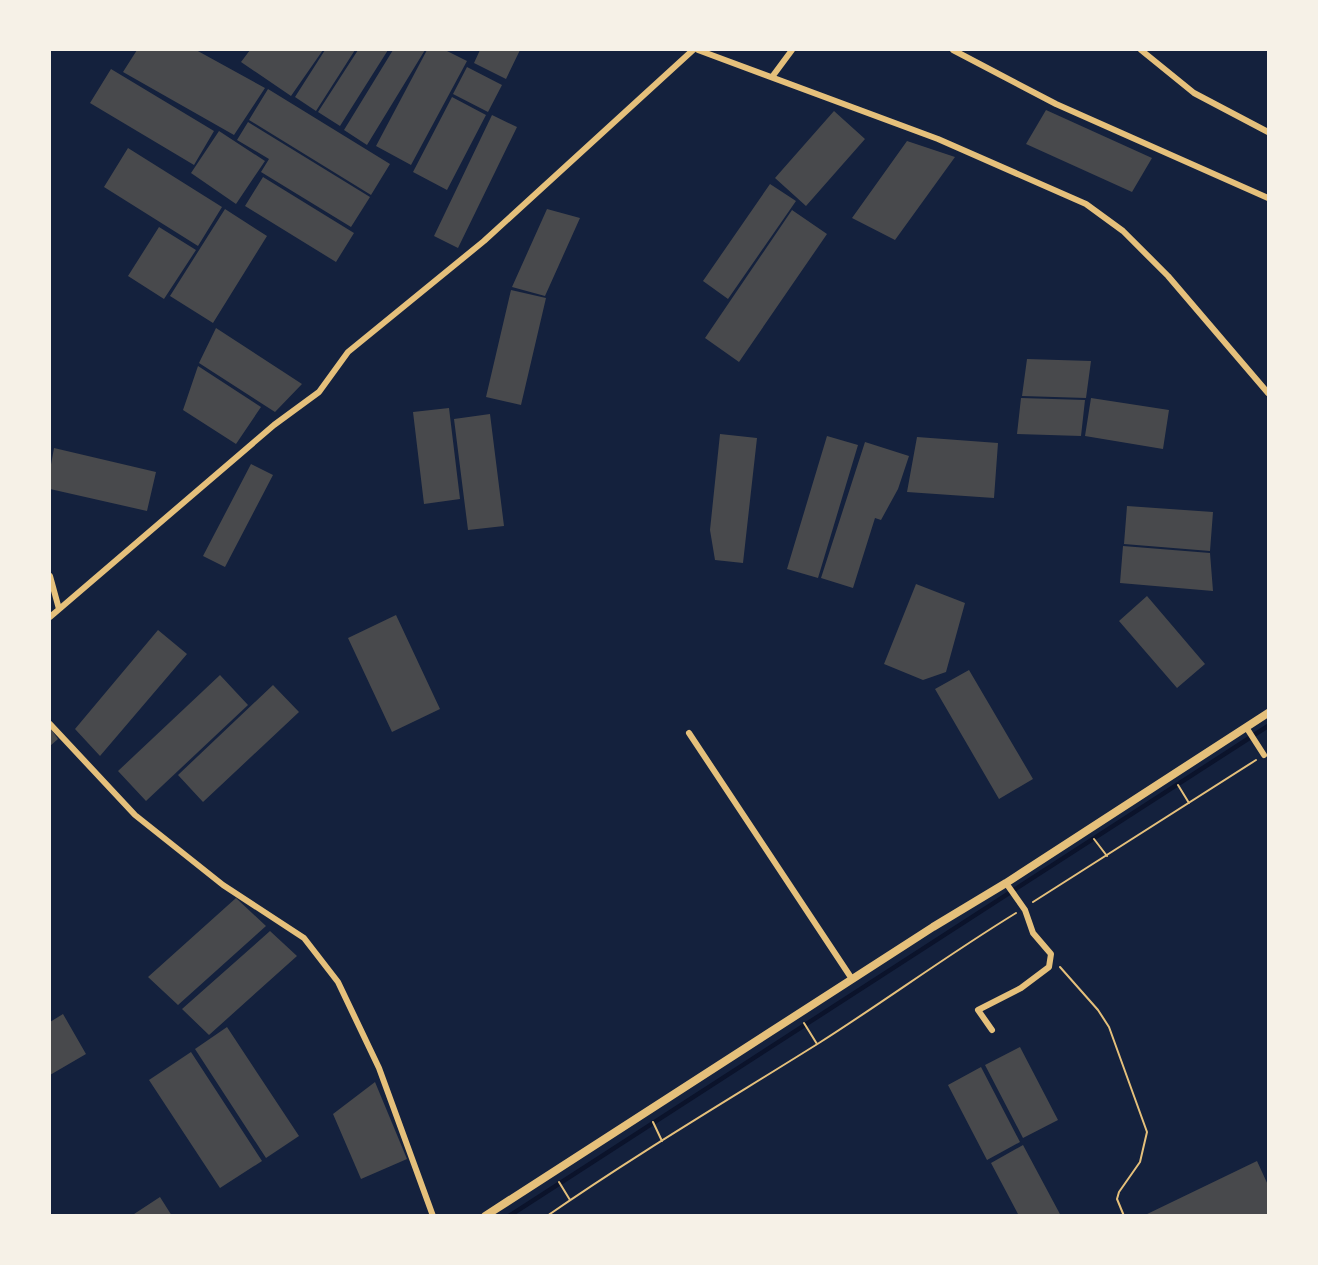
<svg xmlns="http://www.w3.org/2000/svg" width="1318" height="1265" viewBox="0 0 1318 1265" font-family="Poppins,sans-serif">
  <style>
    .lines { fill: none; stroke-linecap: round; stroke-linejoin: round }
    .stream { stroke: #0b132b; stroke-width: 4.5 }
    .building { fill: #48494c }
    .path { stroke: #e5c07b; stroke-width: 2 }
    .minor { stroke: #e5c07b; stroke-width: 6 }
    .tertiary { stroke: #e5c07b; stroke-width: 8 }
  </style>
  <rect width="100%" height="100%" fill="#14213d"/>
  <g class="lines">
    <!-- stream -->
    <path class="stream" d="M509,1216l759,-490"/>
  </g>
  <!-- building -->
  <path class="building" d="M137,50h59l69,38 -31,47 -111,-63z
    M250,50h73l-32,46 -50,-34z
    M325,50h30l-39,61 -21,-14z
    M358,50h30l-48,76 -22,-14z
    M393,50h32l-58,95 -23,-15z
    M427,50h18l22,11 -56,104 -35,-19z
    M480,50h40l-14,29 -32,-16z
    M467,67l35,18 -14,27 -35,-18z
    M111,69l103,62 -20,34 -104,-62z
    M268,89l122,75 -19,31 -122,-75z
    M452,97l34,18 -39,75 -34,-18z
    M1046,110l106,48 -20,34 -106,-48z
    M834,111l31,28 -59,67 -31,-28z
    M492,115l25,12 -59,121 -24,-12z
    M248,122l122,75 -19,30 -90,-55 8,-13 -32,-19z
    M219,131l46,30 -29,43 -45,-31z
    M907,141l48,16 -60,83 -43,-22z
    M128,148l94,59 -24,39 -94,-59z
    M263,177l91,56 -18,29 -91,-56z
    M770,184l26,17 -68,98 -25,-18z
    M225,209l42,27 -54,87 -43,-27z
    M547,209l33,9 -35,78 -33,-9z
    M792,210l35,24 -88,128 -34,-24z
    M159,227l37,23 -32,49 -36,-23z
    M511,290l35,8 -25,107 -35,-8z
    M216,328l86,56 -27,28 -76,-49z
    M1027,359l64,2 -5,37 -64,-2z
    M198,366l63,41 -25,37 -53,-34z
    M1021,398l64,2 -4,36 -64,-2z
    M1091,398l78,12 -6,39 -78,-13z
    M449,408l11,91 -36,5 -11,-92z
    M490,414l14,112 -36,4 -14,-111z
    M720,434l37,4 -14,125 -28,-3 -5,-30z
    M827,436l31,9 -40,133 -31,-9z
    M917,437l81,6 -4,55 -87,-6z
    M865,442l44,14 -11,33 -17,31 -6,-2 -22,70 -32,-10z
    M54,448l102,24 -9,39 -97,-22v-19z
    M251,464l22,11 -48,92 -22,-11z
    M1127,506l86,6 -3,39 -86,-7z
    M1123,546l87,7 3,38 -93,-8z
    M916,584l49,19 -19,69 -23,8 -39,-16z
    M1147,596l58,68 -28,24 -58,-67z
    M396,615l44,94 -48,23 -44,-94z
    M158,630l29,24 -87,102 -25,-27z
    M969,670l64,109 -34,20 -64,-110z
    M220,675l28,30 -102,96 -28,-30z
    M273,685l26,27 -96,90 -25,-27z
    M50,728l8,11 -8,7z
    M236,898l30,28 -88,79 -30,-28z
    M270,931l27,25 -88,79 -27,-26z
    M63,1014l23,40 -36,21v-53z
    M227,1027l72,109 -33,22 -71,-109z
    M1020,1047l38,73 -35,18 -38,-73z
    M191,1052l71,109 -42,27 -71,-108z
    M981,1067l39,75 -33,18 -39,-75z
    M375,1082l32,77 -46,20 -28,-65z
    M1023,1145l38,71h-42l-28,-53z
    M1257,1161l11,24v31h-125z
    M160,1197l12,19h-41z"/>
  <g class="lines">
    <!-- path -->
    <path class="path" d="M1178,785l11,18
      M1094,839l13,17
      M1033,902l223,-142
      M1060,967l38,43 11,17 38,105 -7,30 -21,30 -2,7 7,17
      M804,1023l13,21
      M653,1122l9,19
      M559,1182l11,18
      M547,1216c88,-61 181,-116 272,-173 66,-42 130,-89 197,-130"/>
    <!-- minor -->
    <path class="minor" d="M698,50l240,89 148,65 37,27 45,45 100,117
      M953,50l103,54 212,94
      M1141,50l53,43 74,39
      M772,77l20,-27
      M50,576l9,33
      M50,617l224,-192 45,-33 29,-40 136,-111 209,-191
      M50,724l85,91 88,70 81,53 34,44 41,86 54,148
      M1246,727l18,28
      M689,733l163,246
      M992,1030l-14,-20 43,-22 28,-21 2,-13 -18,-21 -8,-23 -19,-27"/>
    <!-- tertiary -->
    <path class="tertiary" d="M485,1216l448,-289 73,-44 262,-170"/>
  </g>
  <!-- border -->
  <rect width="1318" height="1265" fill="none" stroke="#f6f1e7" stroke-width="102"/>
</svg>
